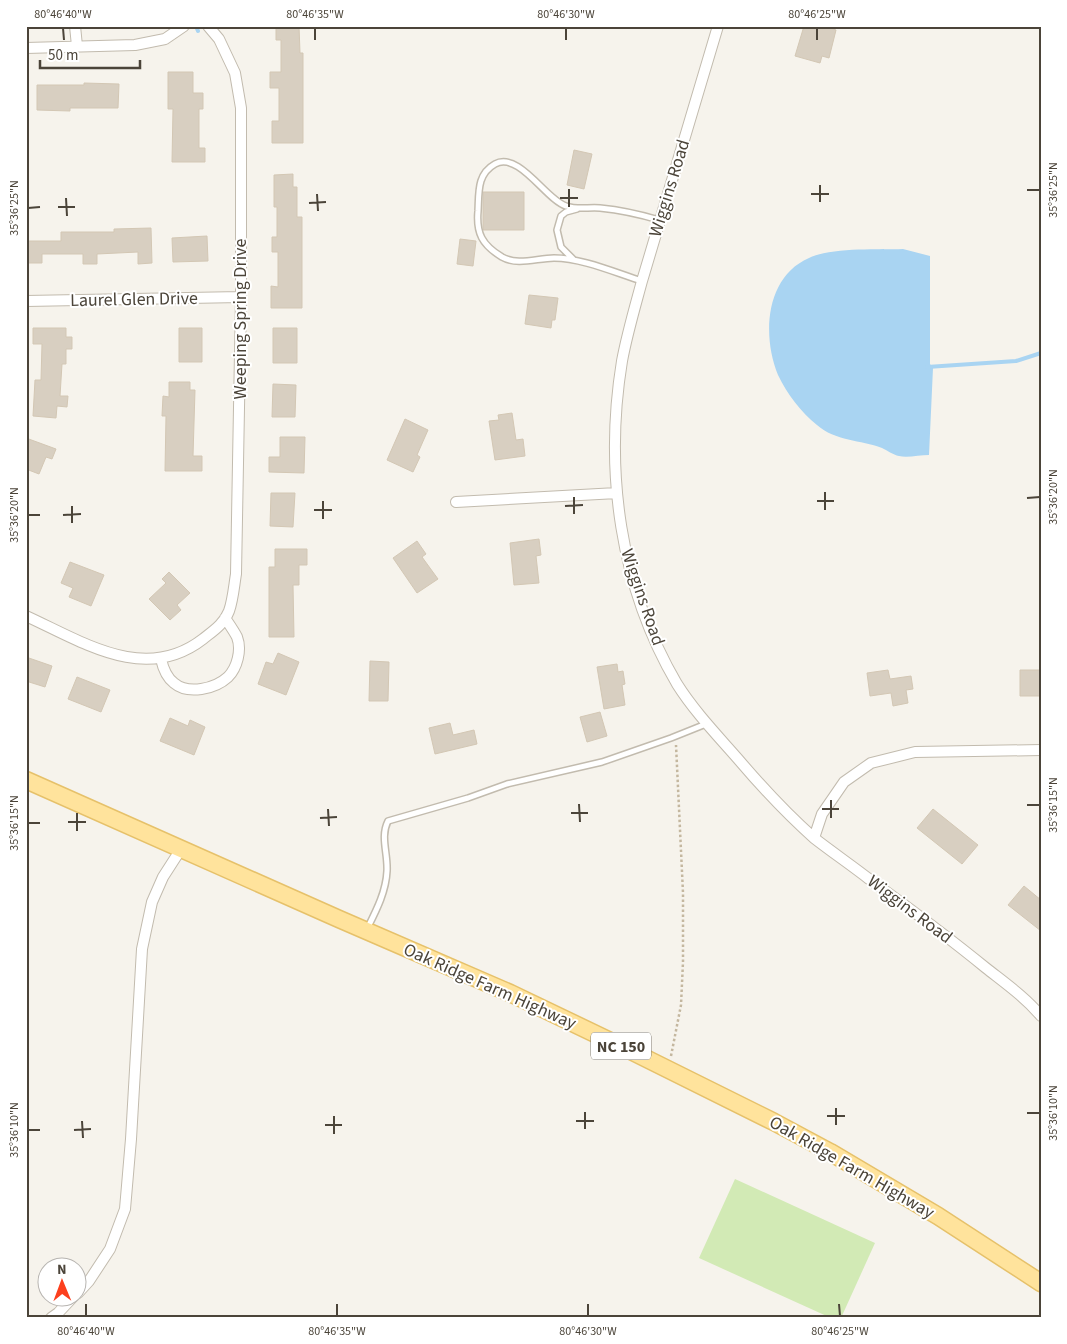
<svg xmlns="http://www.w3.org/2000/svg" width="1067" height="1344" viewBox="0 0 1067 1344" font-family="'Source Sans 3',sans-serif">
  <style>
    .green { fill: #d2eab5 }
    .water { fill: #a9d4f2 }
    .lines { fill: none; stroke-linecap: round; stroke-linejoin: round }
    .stream { stroke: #a9d4f2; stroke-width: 4 }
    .building { fill: #d8cfc1; stroke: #d3c7b4 }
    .lane-casing { stroke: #c2bbae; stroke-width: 8 }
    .street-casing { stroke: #c2bbae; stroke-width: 12 }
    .primary-casing { stroke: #e6c16a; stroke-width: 19 }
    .path { stroke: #c4b79f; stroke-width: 2.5; stroke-dasharray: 2.5 2.5; stroke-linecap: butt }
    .lane { stroke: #fff; stroke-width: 5 }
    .street { stroke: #fff; stroke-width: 10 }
    .primary { stroke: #ffe39c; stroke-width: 16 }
    .ticks { fill: none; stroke: #4b4439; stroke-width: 2 }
    .labels { text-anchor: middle; stroke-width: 4; stroke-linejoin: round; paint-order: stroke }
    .shield { fill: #fff; stroke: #817c74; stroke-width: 1 }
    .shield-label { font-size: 16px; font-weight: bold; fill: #4b4439 }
    .street-label { font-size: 18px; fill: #4b4439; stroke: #fff }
    .neatline { fill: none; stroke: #4b4439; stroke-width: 2 }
    .ticks-label { font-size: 12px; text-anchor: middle; fill: #4b4439 }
  </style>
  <rect width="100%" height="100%" fill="#f6f3ec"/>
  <!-- green -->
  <path class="green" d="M735,1179l140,64 -34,75h-10l-132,-60z"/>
  <!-- water -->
  <path class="water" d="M903,249l27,7v108l3,4 -4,87c-9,0 -22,3 -30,1 -6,-1 -12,-6 -17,-8 -21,-8 -47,-7 -65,-23 -16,-13 -30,-31 -39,-50 -16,-39 -13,-98 31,-117 23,-11 68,-8 94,-9z"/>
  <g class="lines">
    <!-- stream -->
    <path class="stream" d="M196,26l2,5
      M927,367l89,-6 25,-8"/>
  </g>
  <!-- building -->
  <path class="building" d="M276,26h23l1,27h3v90h-31v-22h7v-33h-9v-16h11v-32h-5z
    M804,26h27v2l5,2 -7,28 -7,-2 -2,7 -25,-7z
    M168,72h25v21h10v16h-4v39h6v14h-33l1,-53h-5z
    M84,83l35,1 -1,24h-48v3l-33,-1v-25h47z
    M574,150l18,4 -8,35 -17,-4z
    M293,174v13h4v30h5v91h-31v-22l7,1v-35h-6v-15h5v-30h-3v-32z
    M483,192h41v38h-41z
    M151,228l1,35 -14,1v-12l-41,2v10h-14v-10h-41v9h-16v-22h35v-9h53v-3z
    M207,236l1,25 -35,1 -1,-24z
    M460,239l16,2 -3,25 -16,-2z
    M529,295l29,3 -3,22h-3l-1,8 -26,-4z
    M33,328h33v9h6v12h-6v15h-4l-2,32h8l-1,11 -10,-1 -1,12 -23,-2 2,-36h6l1,-36h-9z
    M179,328h23v34h-23z
    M273,328h24v35h-24z
    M169,382h21v8h5l-2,66h9v15h-37l1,-55h-4l1,-20 6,1z
    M273,384l23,1 -1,32h-23z
    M512,413l4,27 7,-1 2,17 -30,4 -6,-39 10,-1 -1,-5z
    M405,419l23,11 -11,25 3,2 -7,15 -26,-12z
    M280,437h25l-1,36 -35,-1v-15h11z
    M26,438l30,11 -4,10 -6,-2 -7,17 -13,-5z
    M271,493h24l-2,34 -23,-1z
    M539,539l2,16 -5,1 3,27 -25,2 -4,-42z
    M417,541l9,13 -4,3 16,22 -21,14 -24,-35z
    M275,549h32v16h-8v20h-6l1,52h-25v-70h6z
    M70,562l34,13 -13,31 -22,-9 4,-9 -12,-5z
    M169,572l21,21 -13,12 4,5 -11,10 -21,-21 17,-16 -4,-4z
    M278,653l21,9 -13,33 -28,-11 8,-22 7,2z
    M26,657l26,9 -7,21 -19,-6z
    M370,661l19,1 -1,39h-19z
    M617,664l1,8 5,-1 2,13 -3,1 3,20 -21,4 -7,-42z
    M888,670l2,9 21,-3 2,13 -7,1 2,13 -15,3 -2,-13 -21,3 -3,-23z
    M1020,670h21v26h-21z
    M77,677l33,13 -9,22 -33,-13z
    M600,712l7,24 -20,6 -7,-25z
    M170,718l18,8 2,-6 15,7 -11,28 -34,-14z
    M450,723l3,12 21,-5 3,14 -42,10 -6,-26z
    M933,809l45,36 -16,19 -45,-36z
    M1024,886l17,14v31l-33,-26z"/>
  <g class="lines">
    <!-- lane casing -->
    <g class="lane-casing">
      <path id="lane" d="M574,260l-13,-13 -4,-17 4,-14 5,-4 11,-3
        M642,281c-26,-8 -60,-23 -88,-23 -17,0 -36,8 -52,-1 -20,-12 -26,-24 -24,-46 1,-19 -1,-37 17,-47 24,-13 51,36 71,42 12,4 22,1 34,2 20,2 39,6 59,12
        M367,929c9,-18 19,-37 20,-58 1,-18 -7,-34 1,-50l80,-23 39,-14 95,-22 69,-24 35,-14"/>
    </g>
    <!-- street casing -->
    <g class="street-casing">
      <path id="street" d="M75,26l2,20
        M718,26l-76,255c-7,26 -15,53 -20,80 -18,110 -2,226 55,323 17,27 40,51 61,75 23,27 49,55 76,79 18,14 37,27 55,41 40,29 79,58 117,89 19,15 39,29 55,48
        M26,48l109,-3 30,-6 19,-13
        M26,301l215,-4
        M456,502l161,-9
        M26,616c57,26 119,68 177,23 10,-8 21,-15 26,-28 4,-11 5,-25 7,-37l5,-277v-189l-6,-35 -16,-34 -11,-13
        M161,659c2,9 5,18 13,24 14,12 41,6 54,-6 9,-9 14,-27 9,-40 -3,-6 -8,-13 -12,-19
        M814,838l8,-24 22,-32 27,-19 44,-11 126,-2
        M78,1293l11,-12 21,-32 15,-40 6,-70 11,-190 10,-47 11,-25 18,-28
        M51,1318l7,-5 16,-17"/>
    </g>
    <!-- primary casing -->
    <g class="primary-casing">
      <path id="primary" d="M26,780l313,139 171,74 123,59 141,70 56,30 108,64 103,67"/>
    </g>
    <!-- path -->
    <path class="path" d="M671,1056l10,-51 2,-43v-69l-7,-148"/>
    <!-- lane -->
    <use href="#lane" class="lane"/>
    <!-- street -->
    <use href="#street" class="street"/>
    <!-- primary -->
    <use href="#primary" class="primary"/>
  </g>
  <!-- ticks -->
  <path class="ticks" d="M63,28l1,12M315,28v12M566,28v12M817,28v12M820,185v17M569,189v18M1027,190h13M317,194l1,17M811,194h18M66,198l1,18M560,198h18M309,203l17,-1M58,207h17M28,208l12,-1M825,492v18M574,497v17M1027,498l13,-1M323,501v18M817,501h17M72,506v17M565,506l18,-1M314,510h18M28,515h12M63,515l18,-1M831,800v18M579,804l1,18M1027,805h13M328,809l1,17M822,809h17M77,813v18M571,813h17M320,818l17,-1M68,822h18M28,823h12M836,1108v17M585,1112v17M1027,1113h13M334,1116v18M827,1116h18M82,1121l1,17M576,1121h18M325,1125h17M28,1130h12M74,1130l17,-1M86,1304v12M337,1304v12M588,1304v12M839,1304l1,12"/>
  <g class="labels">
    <!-- shield labels -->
    <rect class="shield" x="591" y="1032.5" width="60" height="27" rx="4"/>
    <g class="shield-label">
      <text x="621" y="1052">NC 150</text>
    </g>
    <!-- street labels -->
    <g class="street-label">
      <text transform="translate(669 188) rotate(-73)" y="6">Wiggins Road</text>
      <text transform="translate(134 299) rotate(-1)" y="6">Laurel Glen Drive</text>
      <text transform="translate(240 319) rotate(-90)" y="6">Weeping Spring Drive</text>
      <text transform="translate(643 597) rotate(71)" y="6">Wiggins Road</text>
      <text transform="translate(910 909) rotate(37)" y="6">Wiggins Road</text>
      <text transform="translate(490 986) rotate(24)" y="6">Oak Ridge Farm Highway</text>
      <text transform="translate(852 1167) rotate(30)" y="6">Oak Ridge Farm Highway</text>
    </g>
  </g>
  <!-- border -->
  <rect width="1067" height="1344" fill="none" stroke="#ffffff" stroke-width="55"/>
  <!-- north arrow -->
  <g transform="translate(62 1282) rotate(359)"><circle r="24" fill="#ffffff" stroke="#b7b4b0"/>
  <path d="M0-4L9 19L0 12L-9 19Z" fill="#fc3f1d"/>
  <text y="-8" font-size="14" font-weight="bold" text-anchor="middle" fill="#4b4439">N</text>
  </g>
  <!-- scale -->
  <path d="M40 60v8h100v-8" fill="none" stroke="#4b4439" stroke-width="2.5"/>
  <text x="48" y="60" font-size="15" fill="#4b4439" stroke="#ffffff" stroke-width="4" paint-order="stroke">50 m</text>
  <rect x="28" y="28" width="1012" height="1288" class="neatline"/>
  <g class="ticks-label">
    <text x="63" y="18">80°46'40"W</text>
    <text x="315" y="18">80°46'35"W</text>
    <text x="566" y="18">80°46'30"W</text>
    <text x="817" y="18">80°46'25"W</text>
    <text transform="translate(1053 190) rotate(-90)" y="4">35°36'25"N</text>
    <text transform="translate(14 208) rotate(-90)" y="4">35°36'25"N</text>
    <text transform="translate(1053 497) rotate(-90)" y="4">35°36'20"N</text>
    <text transform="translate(14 515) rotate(-90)" y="4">35°36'20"N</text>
    <text transform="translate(1053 805) rotate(-90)" y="4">35°36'15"N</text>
    <text transform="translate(14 823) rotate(-90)" y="4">35°36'15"N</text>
    <text transform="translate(1053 1113) rotate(-90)" y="4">35°36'10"N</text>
    <text transform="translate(14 1130) rotate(-90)" y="4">35°36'10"N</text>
    <text x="86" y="1335">80°46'40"W</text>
    <text x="337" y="1335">80°46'35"W</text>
    <text x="588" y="1335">80°46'30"W</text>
    <text x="840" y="1335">80°46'25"W</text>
  </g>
</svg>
